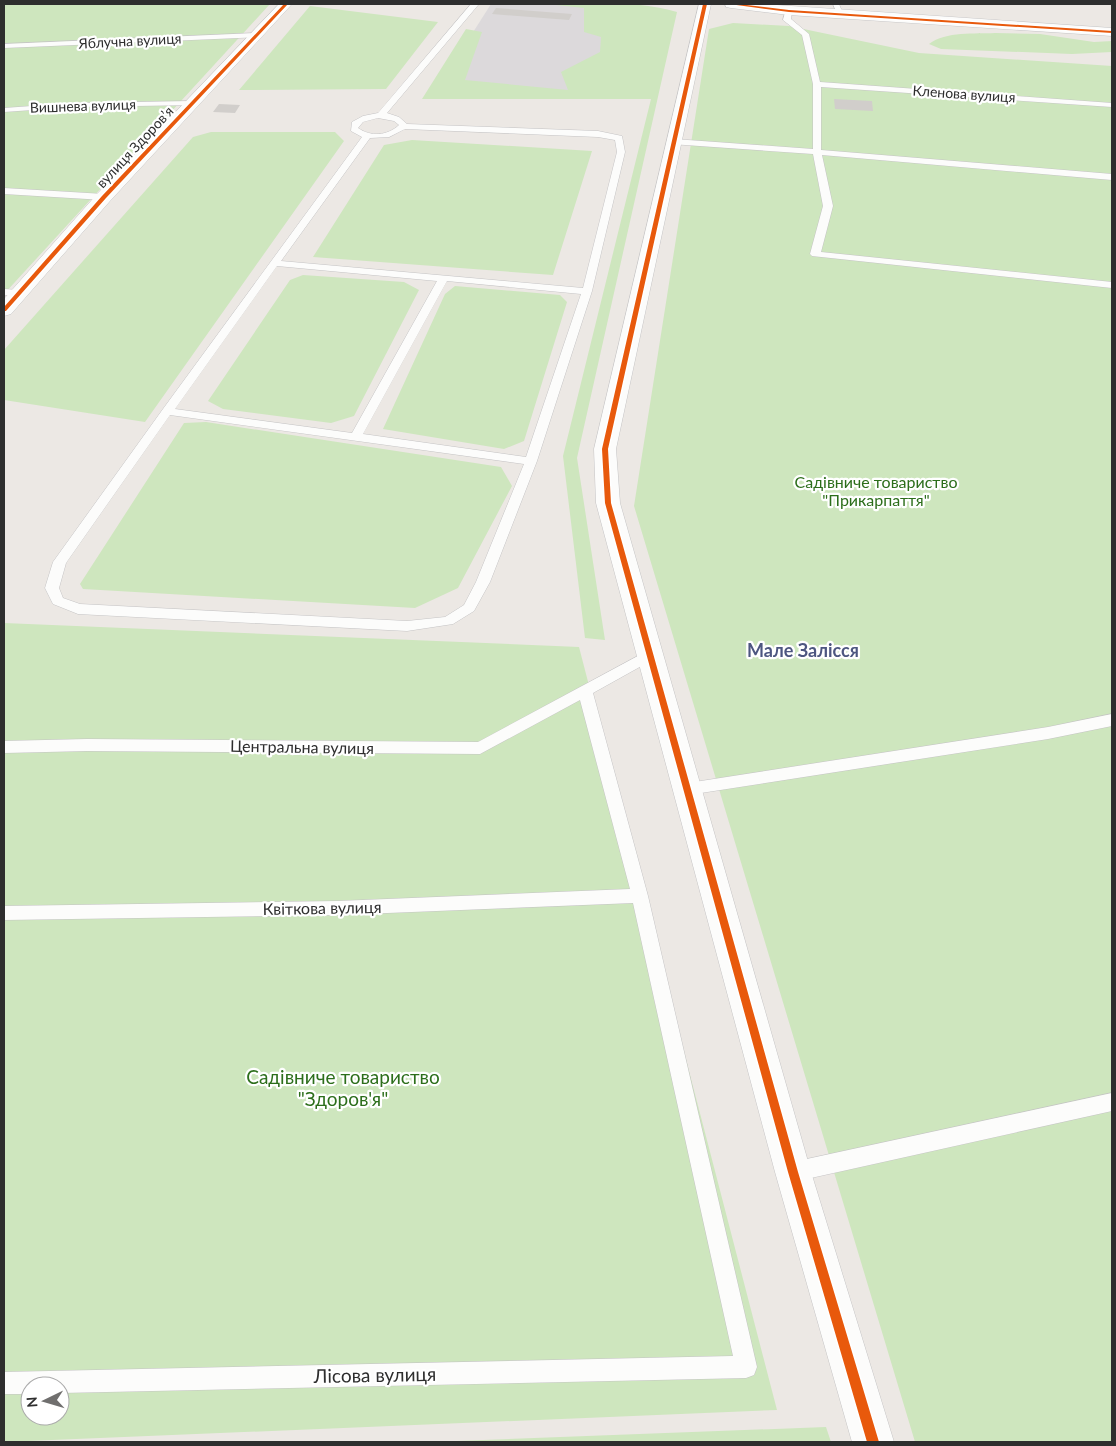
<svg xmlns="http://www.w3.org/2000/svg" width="1116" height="1446" viewBox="0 0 1116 1446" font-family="Lato,sans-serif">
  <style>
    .industrial { fill: #dcd9db }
    .green { fill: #cee6be; fill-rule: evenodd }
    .building { fill: #d1cecb }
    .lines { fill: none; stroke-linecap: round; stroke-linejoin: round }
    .service-casing { stroke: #c5c4c5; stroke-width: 1 }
    .minor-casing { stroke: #c5c4c5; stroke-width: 1 }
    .secondary-casing { stroke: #c5c4c5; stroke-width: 1 }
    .service { fill: #fcfcfb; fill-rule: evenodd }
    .minor { fill: #fcfcfb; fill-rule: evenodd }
    .secondary { fill: #fcfcfb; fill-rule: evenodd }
    .cycleway-casing { stroke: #fff; stroke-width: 3 }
    .cycleway { fill: #e8590c; fill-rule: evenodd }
    .labels { text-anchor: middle; stroke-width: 4.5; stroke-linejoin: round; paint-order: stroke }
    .far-street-label { font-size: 14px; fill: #2e2e2e; stroke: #fff }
    .park-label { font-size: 16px; fill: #2c6e1b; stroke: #fff }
    .street-label { font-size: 16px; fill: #2e2e2e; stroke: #fff }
    .neighbourhood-label { font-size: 18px; font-weight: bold; fill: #4d5680; stroke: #fff }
    .near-park-label { font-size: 19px; fill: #2c6e1b; stroke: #fff }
    .near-street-label { font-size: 19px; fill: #2e2e2e; stroke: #fff }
  </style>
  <rect width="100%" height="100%" fill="#ece8e4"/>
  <!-- industrial -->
  <path class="industrial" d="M491,4h74l108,8 -22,85 -216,-5z"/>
  <!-- green -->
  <path class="green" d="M4,4h266l-266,290z
    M547,4c43,0 88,-4 130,8l-100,446 28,182 -20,-2 -22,-182 88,-357h-229l44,-70 16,3 -17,48 103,10 -7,-18 39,-20 1,-15 -17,-5v-24z
    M310,6l128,16 -52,67 -147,1z
    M733,23l56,3 130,27 193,13v1376h-197l-281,-936 75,-477z
    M995,33l45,1 54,8 18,-1v11l-40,2 -131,-5 -12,-5c17,-13 46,-10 66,-11z
    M211,132h124l9,9 -199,281 -141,-22v-50l189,-213z
    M412,140l180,11 -39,124 -240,-18 71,-112z
    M303,275l101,7 15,8 -65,126 -23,7 -108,-14 -15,-8 82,-121z
    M455,286l105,9 7,7 -43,139 -20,8 -121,-20 62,-135z
    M206,422l295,45 11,19 -54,102 -43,20 -332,-19 -3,-5 104,-161z
    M4,623l575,24 198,763 -773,32zM30,1386h30v30h-30z
    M826,1427l5,15h-402z"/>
  <!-- building -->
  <path class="building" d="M496,8l76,6 -3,6 -77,-6z
    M834,99l38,2 1,10 -38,-2z
    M219,104l21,1 -5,8 -22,-1z"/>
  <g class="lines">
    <!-- service casing -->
    <g class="service-casing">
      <path id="service" d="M471,4h8l-92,109 12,4 8,7 191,7 24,5 3,16 -33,139 -55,170 -47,121 -16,29 -21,13 -46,7 -329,-17 -25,-10 -8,-16 8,-26 110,-153 199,-272 -11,-6 1,-9 11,-6 15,-3zM378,118l16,3 5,4c-12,11 -28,12 -41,3l5,-6zM405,129l193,8 17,3 2,12 -34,136 -302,-27 89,-123 19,-1zM277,266l160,15 -85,152 -177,-24zM447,281l134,13 -55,163 -163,-23zM170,415l354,49 -48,118 -12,23 -19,12 -38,4 -327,-17 -17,-6 -4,-10 7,-25z
        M833,4h6l5,12h-6z
        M786,9h6l-1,10 18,15 11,48 292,21v4l-291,-20v63l291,24v6l-290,-25 11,51 -12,46 291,30v6l-300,-32 -2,-2 13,-48 -10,-52 -142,-10 -1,-2 4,-3 139,10v-65l-11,-49 -19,-15z
        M257,33l4,2 -1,2 -256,11v-4z
        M193,101l4,2 -1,2 -122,2 -70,5v-4l70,-5z
        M4,188l100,6 5,3 -5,3 -100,-6z
        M4,289l16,1 5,3 -5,3 -16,-1z
        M649,650l5,1 2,4 -2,4 -61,34 55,203 109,471 -3,8 -8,3 -686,15v-7h-30v8h-26v-22l729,-16 -100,-453 -295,12 -334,5v-14l334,-5 292,-12 -50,-189 -100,54 -393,-3 -83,2v-12l83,-2 391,3z
        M1112,714v12l-64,13 -360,56 -6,-2 -2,-4 2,-4 6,-2 360,-56z
        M1112,1093v18l-319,71 -7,-3 -3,-7 3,-7 7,-3z"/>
    </g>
    <!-- minor casing -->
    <g class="minor-casing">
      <path id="minor" d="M279,4h13l-182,197 -99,113 -7,2v-17l94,-106z
        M699,4h12l-95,445 4,54 191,669 83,270h-42l-77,-270 -179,-669 -2,-54z"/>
    </g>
    <!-- secondary casing -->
    <g class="secondary-casing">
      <path id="secondary" d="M725,4h36l351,24v8l-323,-21 -58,-7 -5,-1z"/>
    </g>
    <!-- service -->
    <use href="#service" class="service"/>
    <!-- minor -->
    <use href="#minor" class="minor"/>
    <!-- secondary -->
    <use href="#secondary" class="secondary"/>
    <!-- cycleway casing -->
    <g class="cycleway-casing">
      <path id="cycleway" d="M284,4h4l-182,194 -100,113h-2v-4l98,-111z
        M703,4h4l-99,445 3,54 187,669 81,270h-12l-79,-270 -183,-669 -3,-54z
        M729,4h9l51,6 323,21v2l-323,-21z"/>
    </g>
    <!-- cycleway -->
    <use href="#cycleway" class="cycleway"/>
  </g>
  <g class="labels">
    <!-- far-street labels -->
    <g class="far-street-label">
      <text transform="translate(130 41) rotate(-3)" y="5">Яблучна вулиця</text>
      <text transform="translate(964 94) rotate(4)" y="5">Кленова вулиця</text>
      <text transform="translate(83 106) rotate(-2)" y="5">Вишнева вулиця</text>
      <text transform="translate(135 147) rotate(-47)" y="5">вулиця Здоровʼя</text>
    </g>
    <!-- park labels -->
    <g class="park-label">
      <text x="876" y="488">Садівниче товариство<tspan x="876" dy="18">"Прикарпаття"</tspan></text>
    </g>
    <!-- street labels -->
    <g class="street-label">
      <text transform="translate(302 747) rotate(1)" y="6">Центральна вулиця</text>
      <text transform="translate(322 908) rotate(-1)" y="6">Квіткова вулиця</text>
    </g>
    <!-- neighbourhood labels -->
    <g class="neighbourhood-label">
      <text x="803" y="657">Мале Залісся</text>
    </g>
    <!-- near-park labels -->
    <g class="near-park-label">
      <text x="343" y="1084">Садівниче товариство<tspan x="343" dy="22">"Здоров'я"</tspan></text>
    </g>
    <!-- near-street labels -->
    <g class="near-street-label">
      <text transform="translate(375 1375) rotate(-1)" y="7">Лісова вулиця</text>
    </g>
  </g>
  <!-- border -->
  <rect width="1116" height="1446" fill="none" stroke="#2e2e2e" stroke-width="10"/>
  <!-- north arrow -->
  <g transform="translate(45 1401) rotate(265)"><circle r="24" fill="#ffffff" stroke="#ababab"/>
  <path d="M0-4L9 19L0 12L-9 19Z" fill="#706f6e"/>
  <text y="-8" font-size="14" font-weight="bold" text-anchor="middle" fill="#2e2e2e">N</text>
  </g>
</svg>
